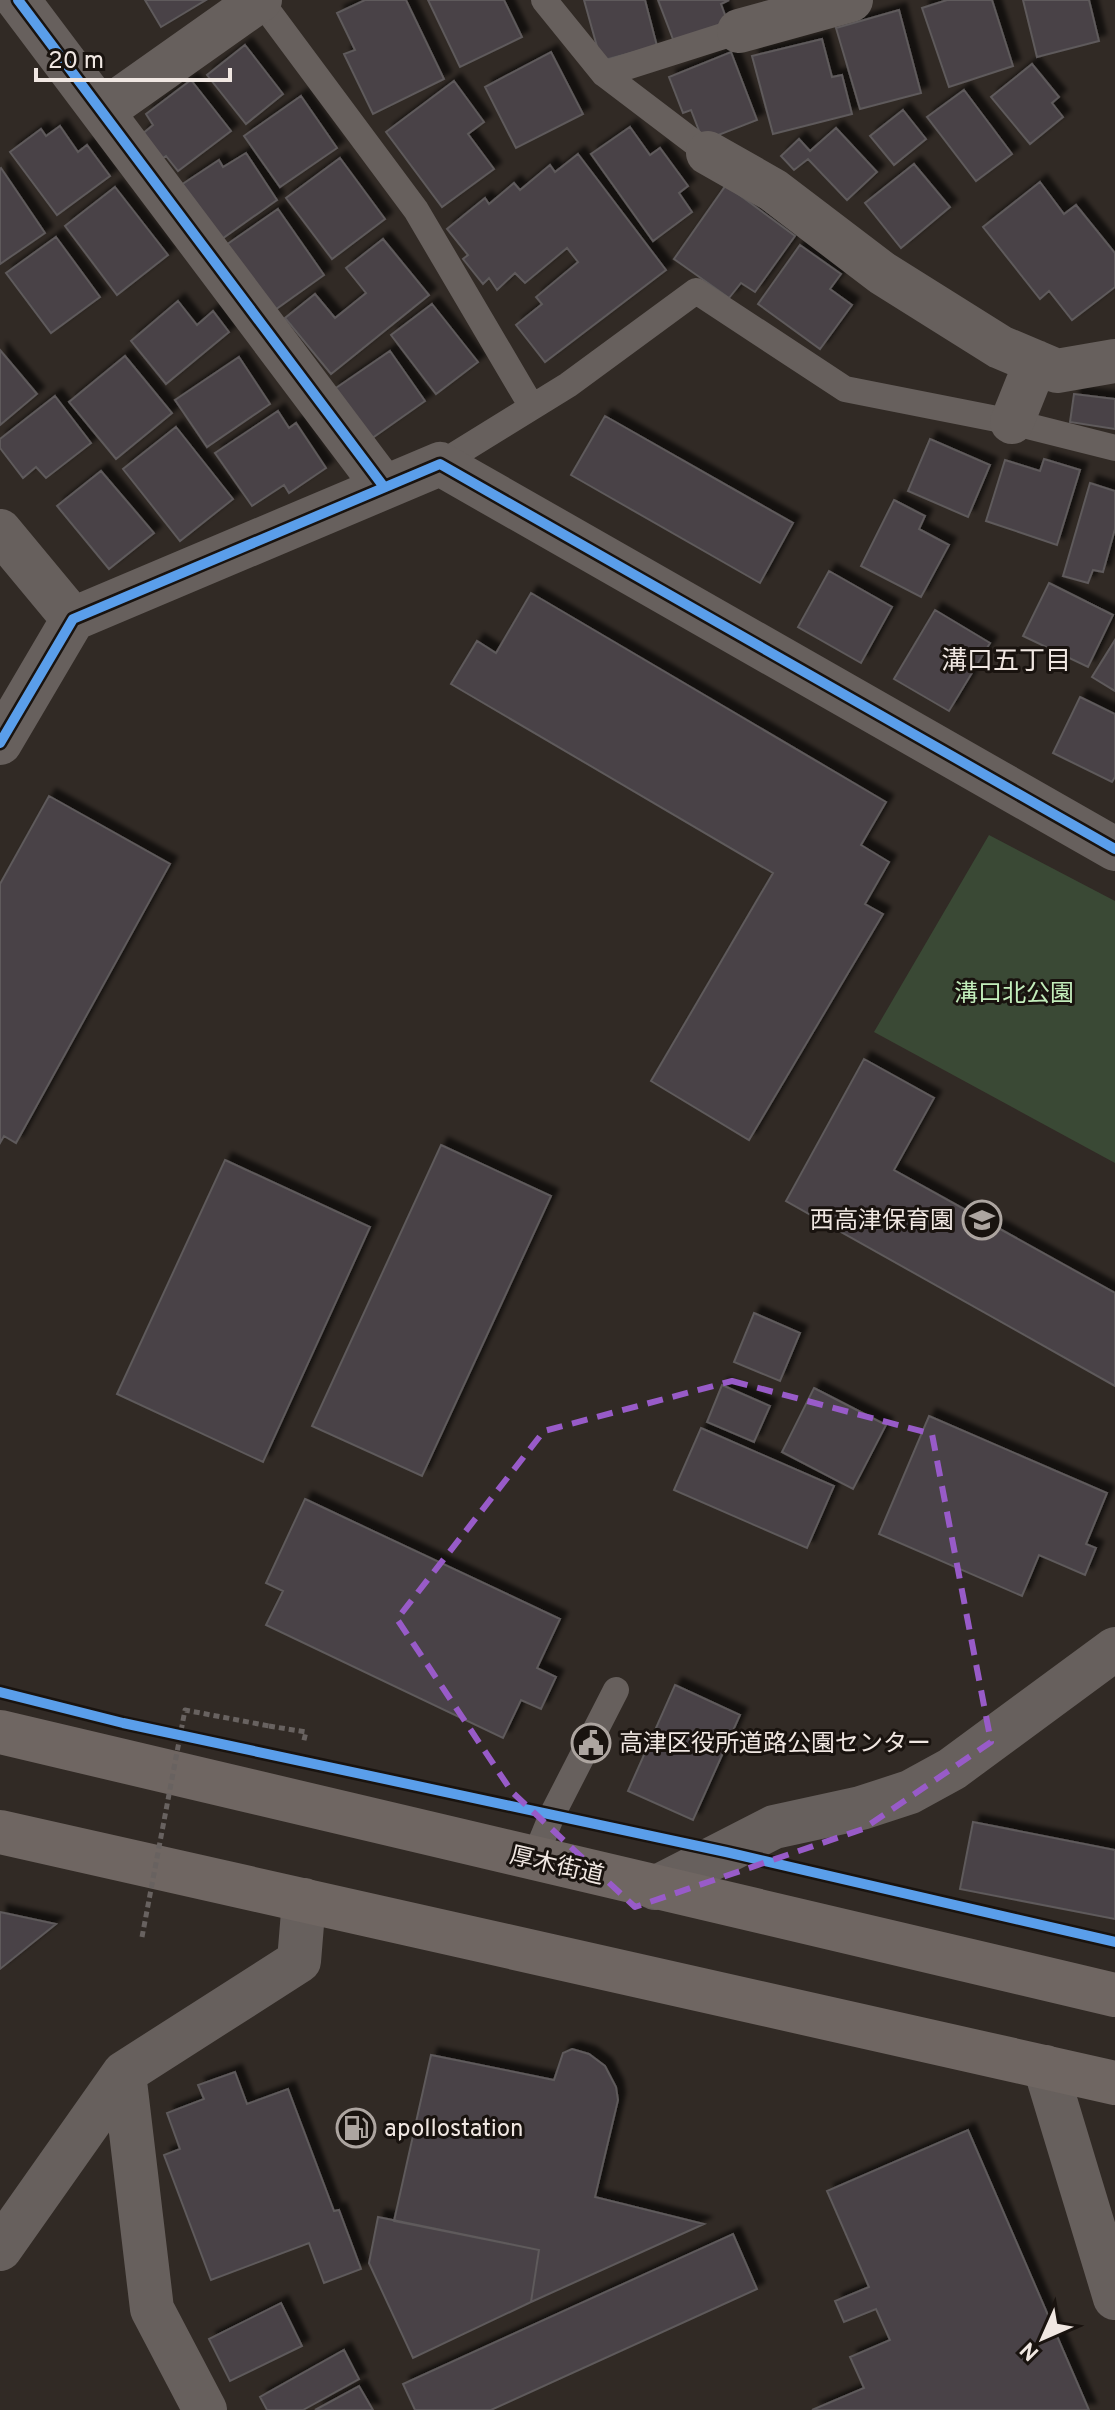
<svg xmlns="http://www.w3.org/2000/svg" width="1115" height="2410" viewBox="0 0 1115 2410" font-family="Overpass,'Noto Sans JP',sans-serif">
  <style>
    .green { fill: #3a4935 }
    .building { fill: #484347; stroke: #5e5a5b; stroke-width: 2; filter: url(#shadow) }
    .lines { fill: none; stroke-linecap: round; stroke-linejoin: round }
    .path { stroke: #686260; stroke-width: 5; stroke-dasharray: 6 4; stroke-linecap: butt }
    .lane { stroke: #67605d; stroke-width: 26 }
    .street { stroke: #67605d; stroke-width: 44 }
    .highway { stroke: #6f6662; stroke-width: 44 }
    .path-bridge { stroke: #686260; stroke-width: 5; stroke-dasharray: 6 4; stroke-linecap: butt }
    .cycleway-casing { stroke: #19130f; stroke-width: 15 }
    .cycleway { stroke: #5a9eea; stroke-width: 10 }
    .marked { fill: none; stroke: #985bc8; stroke-width: 6; stroke-dasharray: 16 10; stroke-linejoin: round }
    .labels { text-anchor: middle; stroke-width: 6; stroke-linejoin: round; paint-order: stroke }
    .park-label { font-size: 24px; fill: #c3edbb; stroke: #19130f }
    .poi-label { font-size: 24px; fill: #f0e7e2; stroke: #19130f; text-anchor: start }
    .street-label { font-size: 24px; fill: #f0e7e2; stroke: #19130f }
    .neighbourhood-label { font-size: 26px; fill: #f0e7e2; stroke: #19130f }
  </style>
  <defs>
    <filter id="shadow"><feDropShadow dx="7" dy="-7" stdDeviation="2" flood-color="#0009"/></filter>
  </defs>
  <rect width="100%" height="100%" fill="#312a25"/>
  <!-- green -->
  <path class="green" d="M989,835l126,66v262l-241,-131z"/>
  <!-- building -->
  <path class="building" d="M145,0h61l-45,27z
    M365,0h41l38,79 -71,35 -29,-60 11,-4 -18,-37z
    M428,0h76l18,37 -62,30z
    M584,0h61l12,46 -56,15z
    M658,0h71l-8,4 8,22 -53,21z
    M947,0h45l21,66 -64,21 -27,-79z
    M1023,0h66l10,41 -62,16z
    M899,10l22,83 -61,16 -24,-81z
    M822,39l10,38 10,-2 10,39 -79,20 -21,-78z
    M245,45l38,49 -37,30 -39,-49z
    M551,52l32,62 -67,34 -31,-61z
    M731,52l26,68 -54,21 -12,-31 -8,3 -14,-36z
    M1032,64l27,33 -7,6 11,14 -33,27 -39,-47z
    M191,80l40,51 -53,40 -12,-15 -6,4 -19,-25 12,-10 -7,-11z
    M454,81l30,41 -16,12 26,35 -52,38 -56,-75z
    M964,90l48,64 -36,27 -49,-64z
    M301,96l36,52 -57,39 -36,-51z
    M903,110l23,29 -32,26 -24,-29z
    M60,126l18,26 9,-7 23,31 -53,39 -47,-63 31,-23 5,7z
    M630,127l20,28 10,-7 28,38 -9,7 13,19 -39,29 -62,-87z
    M836,128l41,44 -30,28 -39,-41 -14,11 -13,-14 18,-17 11,12z
    M246,153l31,47 -58,41 -38,-56 38,-25 4,7z
    M578,154l88,116 -121,92 -29,-37 26,-21 -6,-7 42,-35 -11,-14 -42,35 -10,-10 -18,17 -8,-12 -6,6 -20,-25 5,-4 -21,-26 38,-31 4,6 25,-21 6,7 30,-25 5,7z
    M340,158l45,61 -53,40 -46,-61z
    M914,164l36,43 -49,41 -36,-45z
    M1,168l44,65 -45,31v-95z
    M1040,182l24,32 12,-9 39,48v34l-43,33 -23,-29 -9,8 -57,-72z
    M726,185l69,51 -40,56 -14,-9 -12,15 -55,-39z
    M115,187l53,68 -51,40 -52,-69z
    M278,209l46,66 -52,37 -46,-67z
    M56,237l44,60 -49,36 -45,-60z
    M383,239l46,56 -98,79 -46,-56 30,-24 20,24 31,-25 -20,-25z
    M800,245l41,29 -11,15 22,16 -32,44 -62,-45z
    M178,301l19,24 16,-14 16,21 -63,52 -35,-43z
    M432,304l46,58 -42,32 -45,-59z
    M0,350l37,44 -37,31z
    M390,351l35,50 -57,40 -35,-51z
    M125,356l47,57 -56,46 -47,-57z
    M239,357l31,47 -63,43 -32,-47z
    M1074,394l41,5v30l-45,-7z
    M55,396l36,47 -45,35 -10,-11 -13,11 -23,-30v-9z
    M278,411l11,17 7,-5 30,45 -37,25 -5,-8 -32,21 -37,-53z
    M605,416l188,107 -33,60 -189,-108z
    M176,427l57,72 -53,42 -57,-72z
    M930,439l60,26 -22,52 -60,-26z
    M1044,459l36,11 -23,75 -71,-24 19,-61 35,11z
    M101,471l53,62 -45,36 -52,-63z
    M1090,483l25,8v38l-12,43 -10,-2 -5,13 -25,-7z
    M894,500l31,16 -6,13 30,16 -28,52 -60,-31z
    M829,571l63,36 -31,56 -63,-36z
    M1049,583l64,32 -25,52 -65,-31z
    M531,593l355,209 -25,43 28,17 -24,42 18,10 -134,226 -98,-59 122,-208 -322,-189 26,-43 19,12z
    M935,610l55,33 -41,68 -55,-32z
    M1115,640v51l-23,-14z
    M1080,697l35,17v63l-3,5 -59,-29z
    M49,796l121,68 -154,279 -12,-7 -4,7v-259z
    M864,1059l70,39 -40,72 221,123v93l-329,-185z
    M441,1145l110,51 -129,280 -110,-50z
    M225,1160l145,67 -107,235 -146,-68z
    M754,1313l46,20 -20,48 -46,-19z
    M722,1385l48,21 -16,36 -47,-20z
    M814,1388l72,37 -33,64 -71,-37z
    M929,1416l178,77 -21,51 10,4 -11,27 -46,-20 -17,41 -143,-62z
    M701,1428l133,58 -27,62 -133,-58z
    M305,1499l255,120 -23,49 19,9 -15,32 -20,-9 -18,38 -237,-113 17,-34 -17,-8z
    M675,1685l65,30 -47,105 -65,-29z
    M973,1822l142,28v69l-155,-30z
    M0,1912l56,12 -56,45z
    M572,2049l17,5 16,12 11,21 2,13 -23,97 109,27 -173,78 8,-52 -145,-29 37,-166 123,25 9,-27z
    M235,2072l12,32 41,-15 46,122 5,-1 22,59 -37,14 -15,-40 -98,37 -47,-125 16,-6 -13,-36 37,-14 -6,-14z
    M968,2130l121,280h-277l52,-22 -14,-31 40,-17 -14,-31 -32,13 -9,-21 34,-14 -42,-96z
    M378,2217l161,33 -8,52 -118,56 -44,-95z
    M733,2234l24,55 -266,121h-76l-12,-26z
    M281,2303l21,43 -72,35 -21,-42z
    M344,2350l15,29 -56,31h-36l-7,-13z
    M359,2386l14,24h-58z"/>
  <g class="lines">
    <!-- path -->
    <path class="path" d="M269,1726l37,6 -3,12"/>
    <!-- lane -->
    <path class="lane" d="M260,0l156,210 116,197
      M544,0l60,74 104,79
      M604,74l135,-43
      M440,464l128,-79 128,-94 149,98 167,33 103,26
      M534,1859l18,-44 64,-125"/>
    <!-- street -->
    <path class="street" d="M18,0l366,487
      M739,31l112,-31
      M103,111l157,-111
      M708,153l65,37 109,83 118,74 57,24 58,-10
      M1012,422l24,-60
      M0,531l73,88
      M0,743l73,-124 367,-155 675,385
      M655,1888l119,-61 87,-19 49,-16 42,-23 163,-120
      M1045,2067l70,231
      M124,2073l28,236 53,101
      M0,2249l124,-176 175,-112 5,-61"/>
    <!-- highway -->
    <path class="highway" d="M0,1732l1115,263
      M0,1832l1115,251"/>
    <!-- path-bridge -->
    <path class="path-bridge" d="M142,1937l43,-227 84,16"/>
    <!-- cycleway casing -->
    <g class="cycleway-casing">
      <path id="cycleway" d="M18,0l366,487
        M0,743l73,-124 367,-155 675,385
        M0,1692l123,31 603,129 389,90"/>
    </g>
    <!-- cycleway -->
    <use href="#cycleway" class="cycleway"/>
  </g>
  <!-- marked area -->
  <path class="marked" d="M732,1381l200,53 59,308 -128,87 -228,78 -123,-115 -115,-173 147,-188z"/>
  <!-- icons -->
  <defs>
    <g id="school-ring" transform="scale(2)"><circle r="9.5" fill="#19130f" stroke="#ada5a0" stroke-width="1.5"/><path d="M0-5L7-2L0 1L-7-2ZM-4 1L0 2.5L4 1V4Q0 6-4 4Z" fill="#ada5a0"/></g>
    <g id="civic-ring" transform="scale(2)"><circle r="9.5" fill="#19130f" stroke="#ada5a0" stroke-width="1.5"/><path d="M-.6-6.5H3V-4.5H.6V-3L4-1V1h2V6H-6V1h2V-1L-.6-3ZM-1.2 2.5V6h2.4V2.5Z" fill="#ada5a0"/></g>
    <g id="fuel-ring" transform="scale(2)"><circle r="9.5" fill="#19130f" stroke="#ada5a0" stroke-width="1.5"/><path d="M-5.5-6h7V0h2V4h1.3V-2.5L3-4.5l.8-.8L6-3V5H2.5V1h-1V6h-7ZM-4.2-4.7v3.2H.2V-4.7Z" fill="#ada5a0"/></g>
  </defs>
  <g fill-rule="evenodd">
    <use href="#school-ring" x="982" y="1220"/>
    <use href="#civic-ring" x="591" y="1743"/>
    <use href="#fuel-ring" x="356" y="2128"/>
  </g>
  <g class="labels">
    <!-- park labels -->
    <g class="park-label">
      <text x="1014" y="1001">溝口北公園</text>
    </g>
    <!-- poi labels -->
    <g class="poi-label">
      <text x="954" y="1228" text-anchor="end">西高津保育園</text>
      <text x="619" y="1751">高津区役所道路公園センター</text>
      <text x="384" y="2136">apollostation</text>
    </g>
    <!-- street labels -->
    <g class="street-label">
      <text transform="translate(557 1865) rotate(13)" y="8">厚木街道</text>
    </g>
    <!-- neighbourhood labels -->
    <g class="neighbourhood-label">
      <text x="1006" y="669">溝口五丁目</text>
    </g>
  </g>
  <!-- north arrow -->
  <g transform="translate(1043 2338) rotate(225)" stroke="#19130f" stroke-width="6" paint-order="stroke">
  <path d="M0-6L14 30L0 20L-14 30Z" fill="#f0e7e2"/>
  <text y="-12" font-size="22" font-weight="bold" text-anchor="middle" fill="#f0e7e2">N</text>
  </g>
  <!-- scale -->
  <path d="M36 68v12h194v-12" fill="none" stroke="#f0e7e2" stroke-width="4"/>
  <text x="48" y="68" font-size="24" fill="#f0e7e2" stroke="#19130f" stroke-width="6" paint-order="stroke">20 m</text>
</svg>
